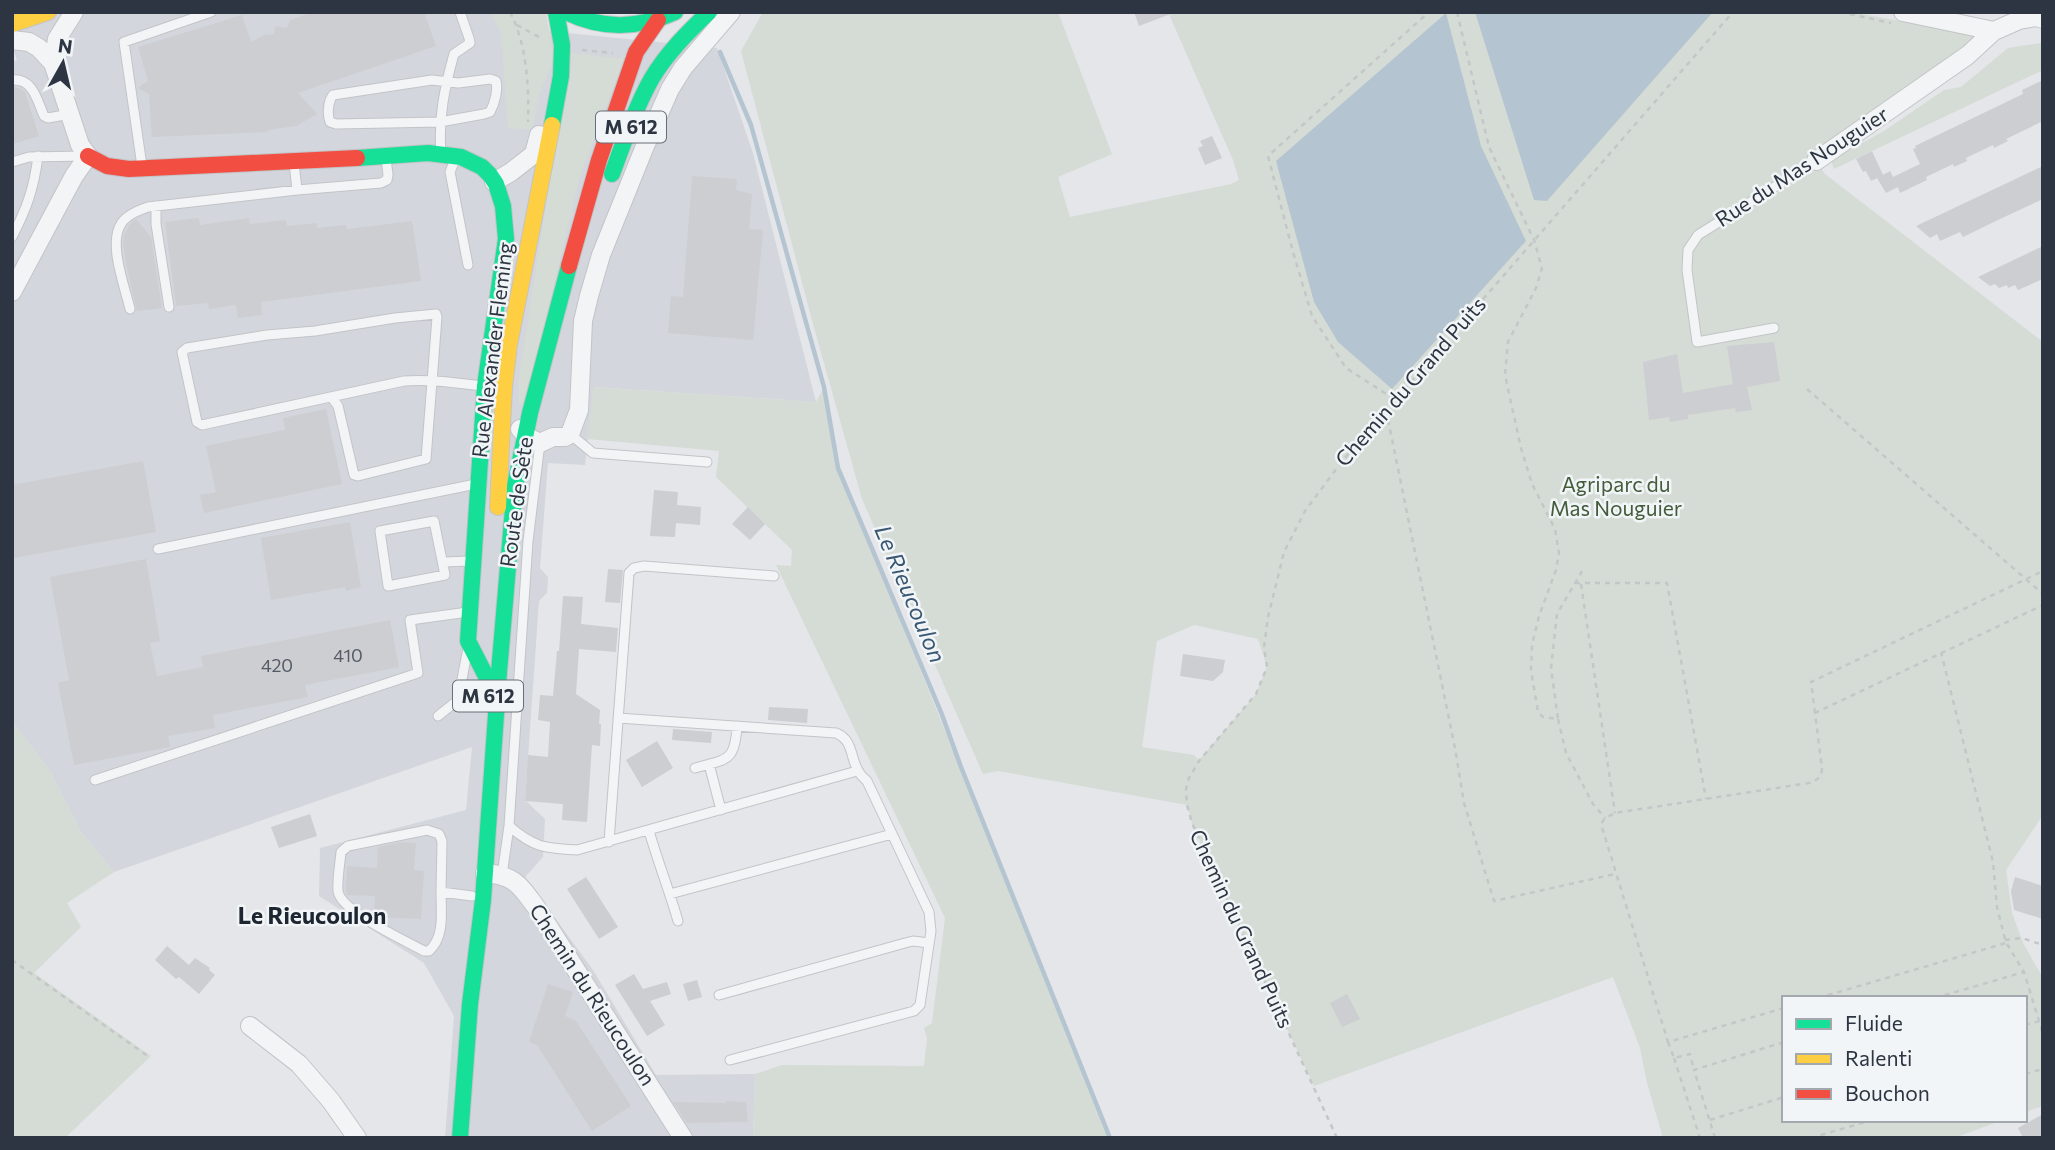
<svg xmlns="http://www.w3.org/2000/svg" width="2055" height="1150" viewBox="0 0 2055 1150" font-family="Commissioner,sans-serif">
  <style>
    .built { fill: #d3d6dc }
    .green { fill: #d5dcd5; fill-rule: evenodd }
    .water { fill: #b5c4d1 }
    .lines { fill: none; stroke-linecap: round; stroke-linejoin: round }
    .stream { stroke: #b5c4d1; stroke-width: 4.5 }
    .building { fill: #ccced1 }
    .lane-casing { stroke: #c2c4c7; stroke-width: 11 }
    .street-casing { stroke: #c2c4c7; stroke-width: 20 }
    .fast-casing { stroke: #c2c4c7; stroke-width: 18 }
    .slow-casing { stroke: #c2c4c7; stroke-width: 18 }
    .jam-casing { stroke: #c2c4c7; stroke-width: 18 }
    .path { stroke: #c4c7c8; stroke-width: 2.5; stroke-dasharray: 5 5; stroke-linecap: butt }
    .lane { stroke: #f3f4f5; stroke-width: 9 }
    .street { stroke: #f3f4f5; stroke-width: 18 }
    .fast { stroke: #16e098; stroke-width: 16 }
    .slow { stroke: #ffcf43; stroke-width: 16 }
    .jam { stroke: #f24e42; stroke-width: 16 }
    .labels { text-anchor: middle; stroke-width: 5; stroke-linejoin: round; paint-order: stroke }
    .number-label { font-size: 18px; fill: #555c66 }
    .shield { fill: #f2f5f7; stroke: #676f78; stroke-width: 2 }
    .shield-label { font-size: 19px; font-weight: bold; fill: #2c3541 }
    .street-label { font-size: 21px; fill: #2c3541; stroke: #f2f5f7 }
    .park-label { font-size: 21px; fill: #435c3a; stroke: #f2f5f7 }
    .water-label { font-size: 23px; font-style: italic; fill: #395772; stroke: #f2f5f7 }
    .neighbourhood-label { font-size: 23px; font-weight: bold; fill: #1e2632; stroke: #f2f5f7 }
  </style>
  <rect width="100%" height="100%" fill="#e4e6e9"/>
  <!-- built -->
  <path class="built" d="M12,12h488l8,15 209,21 36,105 63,249 -222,-15 -9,78 -37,-2 -8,105 8,9 -1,16 -8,8 -14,199 20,19 -2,38 -18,20 68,93 63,105 99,-1 -2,64h-308l9,-122 -30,-53 -105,-67 1,-48 146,-38 6,-63 -358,125 -33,-40 -31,-61 -38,-50v-659l5,-2 -5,-14z"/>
  <!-- green -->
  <path class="green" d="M490,12h56l8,47 -15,36 -7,35 -24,-2 -7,-95z
    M763,12h295l54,142 -54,23 12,40 161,-33 8,-4 -6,-20 -65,-148h683l126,23 -12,16 -149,110 9,13 218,168v473l-37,55 6,43 11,30 20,35v128l-18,6v-114h-241v122h219l-49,18h-291l-16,-55 -7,-35 -27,-71 -299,109 -94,-200 -28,-63 -5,-18 -189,-34 -15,3 -121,-275 -49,-175 -72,-273zM1194,625l64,14 9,28 -11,27 -57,66 -5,-5 -52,-8 15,-106z
    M2041,43l2,27 -209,99 -3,-9 53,-29 60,-41 17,-3 47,-39z
    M570,53l54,6 -44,117 -56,232 -6,-7 1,-24z
    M594,387l222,15 8,-15 14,81 219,537 51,133h-355l2,-64 27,-9 142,1 3,-28 -3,-10 8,-5 13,-105 -169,-353 15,1 1,-16 -76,-73 3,-26 -132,-12z
    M12,721l38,50 31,61 33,40 -47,31 14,24 -47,46 117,83 -86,82h-53z"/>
  <!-- water -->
  <path class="water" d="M1475,12h238l-166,189 -13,-1z
    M1446,13l35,133 45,95 -134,148 -54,-47 -24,-40 -38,-141z"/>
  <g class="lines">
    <!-- stream -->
    <path class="stream" d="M720,52l31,73 73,262 14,81 103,244 20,55 149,371"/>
  </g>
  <!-- building -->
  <path class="building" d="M313,12h111l12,34 -138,47 19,21 -21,12 -28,4v2l-116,5 -3,-43 -11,-6 10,-7 -10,-34 104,-32 9,27 13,-7 10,-1 1,-8 12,2 3,-8z
    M1134,12h39v1l-34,13z
    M2043,80v41l-37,18 2,2 -14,7 -1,-3 -27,13 1,3 -13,6 -1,-3 -27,13 1,3 -27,13 -2,-6 -12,6 -9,-15 -6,3 -5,-10 -3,1 -7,-13 16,-8 11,24 7,-4 3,6 27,-13 -7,-15 3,-1 -1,-2 108,-52 -1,-4z
    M12,87l7,1 6,4 14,44 -27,8z
    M1212,136l10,22 -17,7 -7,-17 5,-2 -3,-5z
    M2043,166v33l-43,20 -37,18 -3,-5 -20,9 -3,-7 -7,4 -14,-12z
    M692,176l45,3 -1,11 16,4 -3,35 14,1 -10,110 -85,-7 3,-37 12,1z
    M199,218l1,7 49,-7 1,6 36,-4 1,6 30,-3v5l29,-3 1,4 65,-8 9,60 -160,21 1,13 -24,3 -2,-13 -27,4 -1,-6 -32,3 -11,-84z
    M136,219l15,18 11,71 -25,3 -11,-47 -3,-21 1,-7 5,-11z
    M2043,246v33l-25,11 -3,-5 -7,3 -1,-3 -8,3 -4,-4 -5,2 -12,-9z
    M1774,342l6,39 -33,6 5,23 -16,2 -1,-4 -47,7v4l-18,3 -1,-5 -20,3 -6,-58 34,-8 6,39 50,-9 -6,-38z
    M326,409l16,75 -138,29 -4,-18 16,-3 -10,-46 79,-16 -2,-12z
    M143,461l13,71 -142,26 -2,-11v-62z
    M654,490l24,2 -1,13 24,2 -1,18 -24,-2 -1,14 -25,-1z
    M748,507l17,17 -15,16 -18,-16z
    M350,522l11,65 -15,4 -1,-4 -74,13 -10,-62z
    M146,559l14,82 -10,2 7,33 46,-9 -2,-11 189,-36 9,47 -94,18 3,12 -95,18 2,13 -47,8 2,11 -96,18 -16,-82 11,-3 -19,-103z
    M608,569l15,1 -3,33 -15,-1z
    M563,596l20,1 -2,27 37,4 -2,24 -37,-3 -3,45 24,16 -1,14h2l-1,22 -8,-1 -5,77 -25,-2 1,-16 -38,-3 3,-46 20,2 2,-35 -12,-2 2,-25 13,1 4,-45h2z
    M1183,654l42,6 -2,12 -10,9 -33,-5z
    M769,707l39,2 -1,14 -39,-3z
    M673,729l39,3 -1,11 -39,-3z
    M657,741l16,27 -31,19 -16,-27z
    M310,814l7,22 -38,12 -8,-21z
    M402,842l14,1 -2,27 10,1 -3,48 -46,-2 -1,-1 1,-20 -28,-1 -1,-4 1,-25 30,2 1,-21z
    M586,877l32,50 -19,12 -32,-50z
    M2015,877l28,9v33l-29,-9 -3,-19z
    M167,946l22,19 6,-7 15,10 -1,2 6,5 -16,19 -20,-17 -3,2 -21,-19z
    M634,974l9,15 24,-7 4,12 -21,7 15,24 -18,11 -32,-51z
    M697,980l5,17 -14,4 -5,-17z
    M548,984l25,8 -8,24 11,5 55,85 -39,25 -55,-86 -8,-3z
    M1347,994l13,25 -18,8 -12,-24z
    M726,1101l20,1 2,20 -61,1 -14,-21 53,1z
    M2043,1114v24h-20l-5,-10z"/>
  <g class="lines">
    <!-- lane casing -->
    <g class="lane-casing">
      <path id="lane" d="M490,79l6,2c2,9 -1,22 -6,31l-6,2 -44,8 -104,2 -6,-2c-3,-7 -2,-21 3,-27l99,-15 26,3z
        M12,80c21,-2 25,20 32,36l4,2 22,-4
        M441,152c-3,-34 4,-66 13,-98l16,-11 -1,-5 -9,-26
        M456,157l-6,15 18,93
        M12,162l17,-5 57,-1
        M294,163l3,27
        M142,166l-18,-124 87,-30
        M156,206v18l13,83
        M12,237c15,-29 22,-49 26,-81
        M130,309c-5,-22 -22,-65 -9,-85 5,-9 18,-14 27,-17l149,-17 84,-7 6,-3 1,-5 -2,-17
        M1774,328l-77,14 -10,-72 1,-20 10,-15 118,-74
        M332,398l6,8 16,69 4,1 68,-17 11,-142 -1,-3 -41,4 -80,13 -48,4 -80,13 -5,4 15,70 5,3 202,-44c25,-2 53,2 78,5
        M570,434l23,19 114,9
        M434,521l11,54 -57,11 -8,-55z
        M158,549l318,-65
        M443,562l28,-1
        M438,716l20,-16 9,-47
        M618,718l218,15c18,7 14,26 23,39 2,4 5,6 8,9l62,131 2,19 -11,74 -6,6 -184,49
        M709,764l12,46
        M695,768c32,-9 40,-6 42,-42
        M95,780l323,-107 -8,-53 58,-8
        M509,826c25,22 36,22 68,24l280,-79
        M649,831c9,31 20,59 29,90
        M609,842l20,-269 5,-5 10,-2 130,10
        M502,875l7,-49 19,-285 12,-98
        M441,892c0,20 4,45 -12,59h-5c-18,-10 -84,-40 -86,-60 -1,-12 2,-27 3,-39l7,-6 79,-16 12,4 3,7 -1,51 31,4
        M670,894l222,-60
        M719,995l186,-52 8,-2 16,2"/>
    </g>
    <!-- street casing -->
    <g class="street-casing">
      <path id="street" d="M1903,12l91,19
        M12,40l17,2 10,6 14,15 27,82 8,11 -14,20 -62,116
        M53,63l4,-24 17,-27
        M1816,161l152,-106 26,-24 25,-11 17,-3 7,2
        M494,182l17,-10 23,-18 5,-19
        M520,429l6,7 14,7 13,-6h12l5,-3 9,-24 4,-89 6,-25 12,-41 44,-109 25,-57 13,-21 48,-56
        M485,873c30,3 34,11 51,34l147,231
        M250,1026l49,38 32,37 26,37"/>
    </g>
    <!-- fast casing -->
    <g class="fast-casing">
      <path id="fast" d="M566,12c37,18 72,17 109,0
        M552,125l9,-49 1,-31 -6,-33
        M357,158l71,-5 33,4 21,10 8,8 6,9 7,22 3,33 -21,147 -17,255 21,41
        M612,174c12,-32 23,-66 40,-96 15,-25 36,-46 57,-66
        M460,1138l10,-134 13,-104 16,-228 16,-187 15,-72 39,-147"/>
    </g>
    <!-- slow casing -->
    <g class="slow-casing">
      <path id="slow" d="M12,24l36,-12
        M498,507l6,-120 5,-42 43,-220"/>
    </g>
    <!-- jam casing -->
    <g class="jam-casing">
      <path id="jam" d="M88,156l19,10 22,3 228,-11
        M569,266l30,-106 37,-108 22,-32"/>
    </g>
    <!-- path -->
    <path class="path" d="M510,12c17,33 19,74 18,110
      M1457,12l32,135 45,93 8,28 -6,20 -28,54 -3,33 16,73 11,36 23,45 4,24 -3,17 -17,46 -7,29 -1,25 7,42 5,5 15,2 -7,-51 6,-54 25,-43
      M1840,12l51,11
      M517,25l22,12
      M582,50l31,3
      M1807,389l236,205
      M1394,399l-48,-31 -34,-52 -19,-64 -25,-96 161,-144
      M1386,410l69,338 9,55 30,98 121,-27
      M1575,583h92l39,216
      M1581,584l34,229
      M1815,713l-4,-31 232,-111
      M1558,719l8,34 27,51 12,14
      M2005,940l17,-2 21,7
      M2007,944l17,28 19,62
      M12,960l137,97
      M1818,998l188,-55 -9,-36 -4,-45 -52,-210
      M1935,998l89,-26
      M1784,1008l-116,34 -67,-218 4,-6 10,-5 194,-30c8,-3 12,-5 13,-14l-7,-56 228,-108
      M2025,1025l14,-4
      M1668,1042l6,16 16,-4 4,16
      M1674,1058l26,80
      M2025,1074l18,-5
      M1710,1120l74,-23
      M1337,1138l-145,-315 -5,-18 -1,-16 3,-11 10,-17 57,-67 11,-27 -3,-20 4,-30 16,-65 21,-41 38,-51 390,-448
      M1715,1138l-21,-68 90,-28
      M1811,1138l61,-18"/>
    <!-- lane -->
    <use href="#lane" class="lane"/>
    <!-- street -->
    <use href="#street" class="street"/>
    <!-- fast -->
    <use href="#fast" class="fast"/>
    <!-- slow -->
    <use href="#slow" class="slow"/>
    <!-- jam -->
    <use href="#jam" class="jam"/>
  </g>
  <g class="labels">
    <!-- number labels -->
    <g class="number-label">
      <text x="348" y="662">410</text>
      <text x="277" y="672">420</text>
    </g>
    <!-- shield labels -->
    <g class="shield">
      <rect x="596" y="111.5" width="70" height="31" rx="5"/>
      <rect x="453" y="680.5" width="70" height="31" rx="5"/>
    </g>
    <g class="shield-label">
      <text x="631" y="134">M 612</text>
      <text x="488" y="703">M 612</text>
    </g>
    <!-- street labels -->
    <g class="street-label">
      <text transform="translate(1802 167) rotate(-33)" y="7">Rue du Mas Nouguier</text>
      <text transform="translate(493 350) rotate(-83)" y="7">Rue Alexander Fleming</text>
      <text transform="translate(1411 382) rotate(-49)" y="7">Chemin du Grand Puits</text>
      <text transform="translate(517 502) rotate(-82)" y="7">Route de Sète</text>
      <text transform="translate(1241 929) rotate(65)" y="7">Chemin du Grand Puits</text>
      <text transform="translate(592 995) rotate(57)" y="7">Chemin du Rieucoulon</text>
    </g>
    <!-- park labels -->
    <g class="park-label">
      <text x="1616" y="492">Agriparc du<tspan x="1616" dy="24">Mas Nouguier</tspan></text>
    </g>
    <!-- water labels -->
    <g class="water-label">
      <text transform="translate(910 594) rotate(67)" y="8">Le Rieucoulon</text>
    </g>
    <!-- neighbourhood labels -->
    <g class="neighbourhood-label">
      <text x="312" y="924">Le Rieucoulon</text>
    </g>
  </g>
  <!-- border -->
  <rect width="2055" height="1150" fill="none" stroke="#2c3541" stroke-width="28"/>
  <!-- legend -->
  <rect x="1782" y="996" width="245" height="126" fill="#f2f5f7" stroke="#a3a8ae" stroke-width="2"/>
  <rect x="1796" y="1019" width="35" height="10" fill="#16e098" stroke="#a3a8ae" stroke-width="2"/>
  <text x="1845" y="1031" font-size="21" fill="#2c3541">Fluide</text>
  <rect x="1796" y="1054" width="35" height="10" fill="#ffcf43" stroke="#a3a8ae" stroke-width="2"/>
  <text x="1845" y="1066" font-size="21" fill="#2c3541">Ralenti</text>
  <rect x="1796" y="1089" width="35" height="10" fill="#f24e42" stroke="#a3a8ae" stroke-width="2"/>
  <text x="1845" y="1101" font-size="21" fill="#2c3541">Bouchon</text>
  <!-- north arrow -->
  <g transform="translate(63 63) rotate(8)" stroke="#f2f5f7" stroke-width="5" paint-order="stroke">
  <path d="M0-5L12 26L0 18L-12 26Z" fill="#2c3541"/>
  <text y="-10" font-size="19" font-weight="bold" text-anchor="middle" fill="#2c3541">N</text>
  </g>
</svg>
